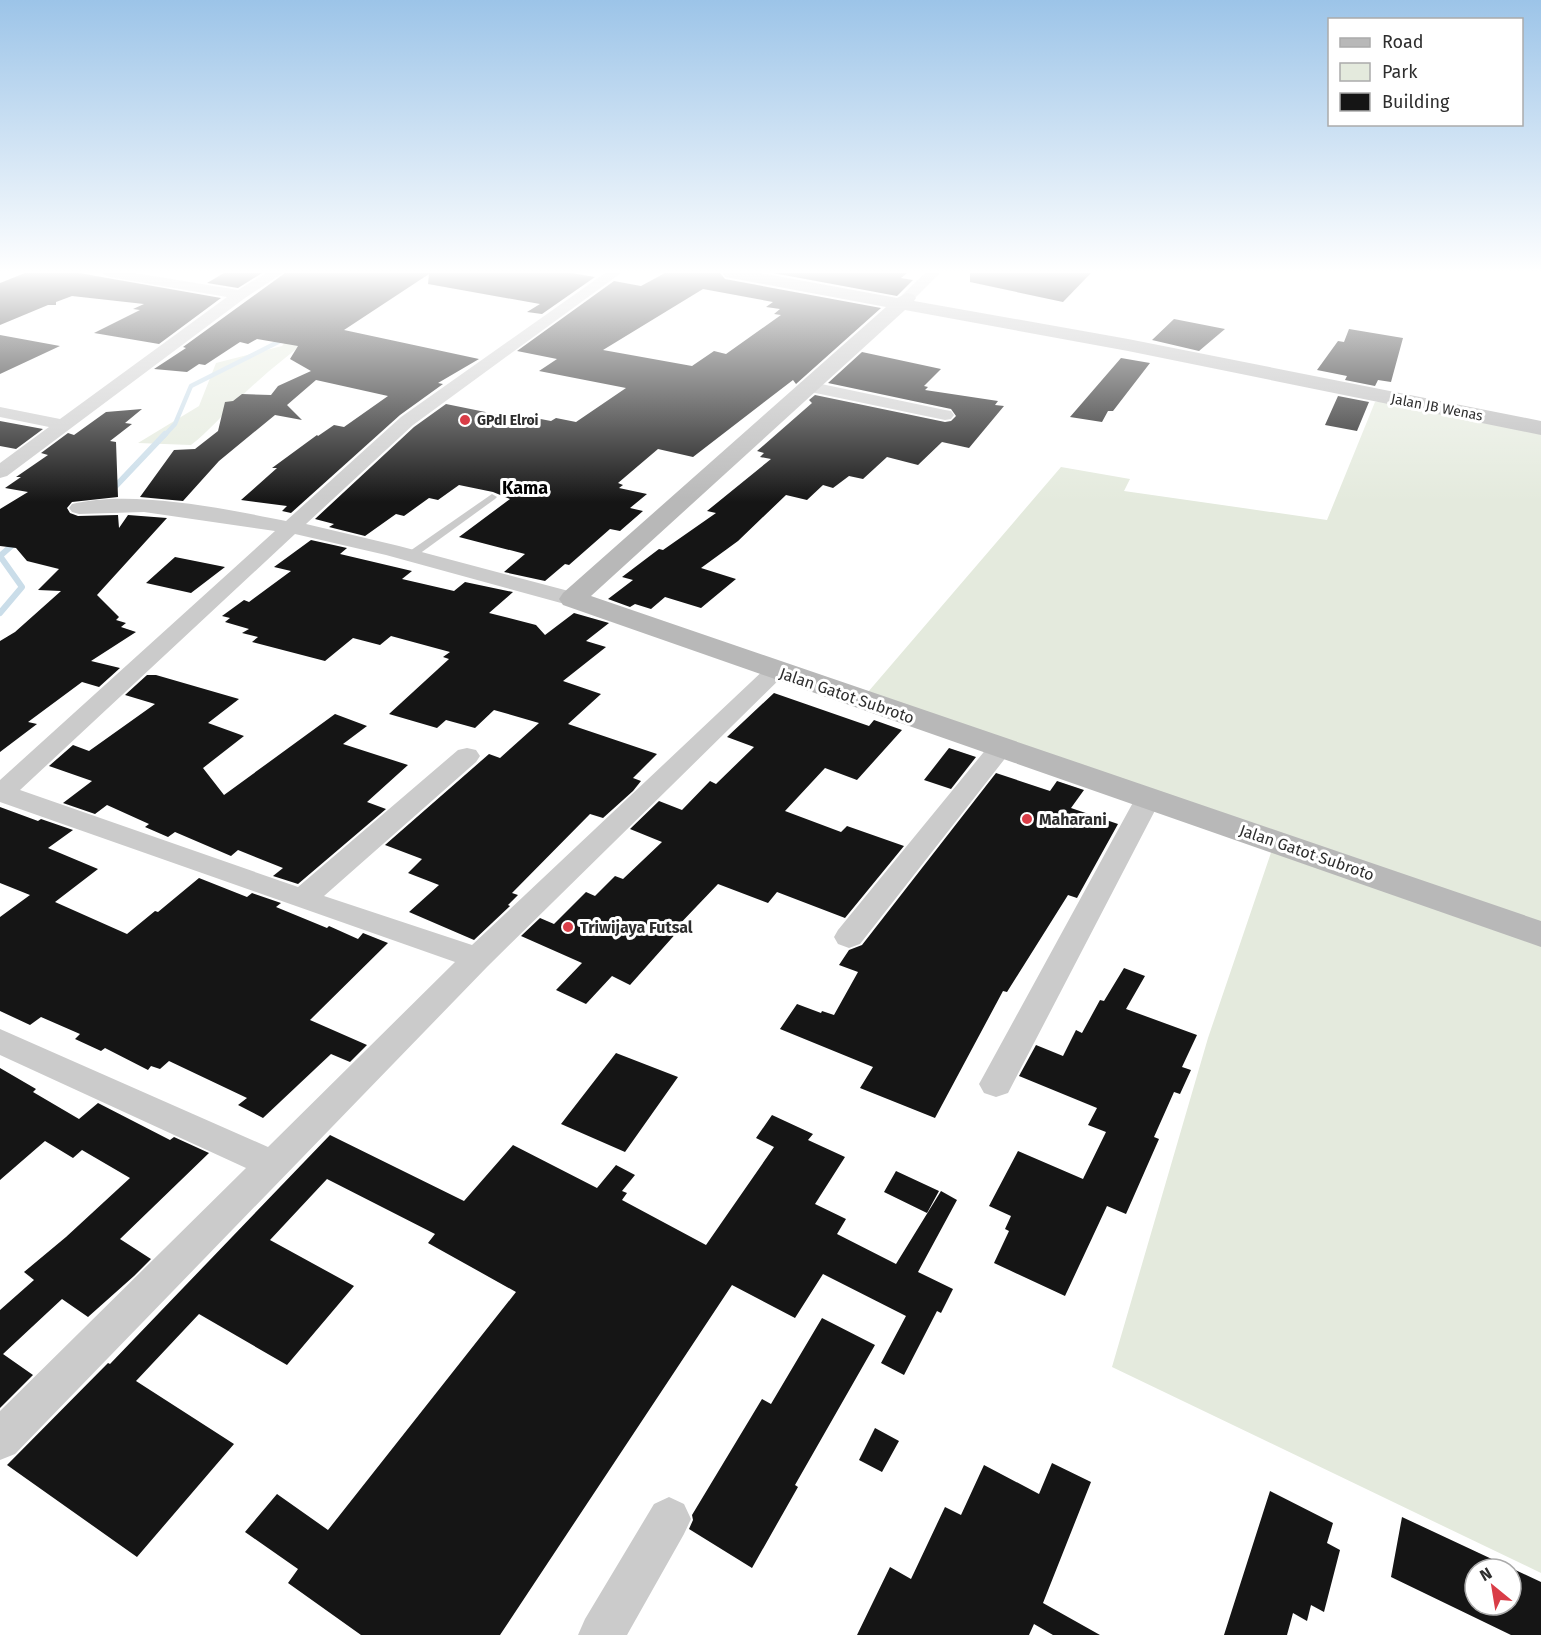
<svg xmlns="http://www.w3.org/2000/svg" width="1541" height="1635" viewBox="0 0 1541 1635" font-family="'Fira Sans',sans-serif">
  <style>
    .green { fill: #e4eadd }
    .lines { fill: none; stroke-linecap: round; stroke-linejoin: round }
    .stream-far1 { stroke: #cadde9; stroke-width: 4.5 }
    .stream { stroke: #cadde9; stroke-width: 6 }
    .building { fill: #151515; fill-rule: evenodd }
    .lane { fill: #cbcbcb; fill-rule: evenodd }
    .street { fill: #cbcbcb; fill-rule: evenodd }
    .secondary { fill: #b8b8b8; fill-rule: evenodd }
    .poi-dot { fill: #d93d47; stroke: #fff; stroke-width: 2 }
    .labels { text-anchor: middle; stroke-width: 6; stroke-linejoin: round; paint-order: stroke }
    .far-street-label { font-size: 14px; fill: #2e2e2e; stroke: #fff }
    .far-poi-label { font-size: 14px; font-weight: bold; fill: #2e2e2e; stroke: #fff; text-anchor: start }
    .street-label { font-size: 16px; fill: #2e2e2e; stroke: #fff }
    .poi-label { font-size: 16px; font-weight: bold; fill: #2e2e2e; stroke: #fff; text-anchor: start }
    .far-district-label { font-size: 18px; font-weight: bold; fill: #000; stroke: #fff }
  </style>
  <rect width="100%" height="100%" fill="#fff"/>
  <!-- green -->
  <path class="green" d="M302,323l13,11c-26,21 -54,42 -77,66 -16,15 -29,31 -47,45l-53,-2 61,-37 17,-43 66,-17z
    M1388,401l153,30v1142l-429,-206 96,-329 67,-197 -413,-142 199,-232 69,12 -6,12 203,29 48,-118z"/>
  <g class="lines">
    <!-- stream-far1 -->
    <path class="stream-far1" d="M164,436l11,-12 16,-38 93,-47"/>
    <!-- stream -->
    <path class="stream" d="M112,490l53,-56
      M0,613l22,-26 -22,-31 17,-15"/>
  </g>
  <!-- building -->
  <path class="building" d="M25,273h54l142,25 -62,46 -65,-11 46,-23 -7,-1 11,-5 -72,-8 -16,6v3h-8l-48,20v-42z
    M224,273h38l-24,15 -31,-5z
    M285,273h286l24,4 -53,37 -15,-2 13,-8 -112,-20 1,-10 -85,56 135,29 -41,24 5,1 -43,31 -109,98 -9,-2 5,-5 -46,-6 36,-32h-5l45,-33 1,1 16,-11 10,2 44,-31 -72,-16 -29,25 15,15 -27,-5 -56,46 -36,40 -43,-4 34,-47 21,-1 23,-18 7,-29 8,-1 9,-7 29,1 7,-9 33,-15 -21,-12 8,-13 -41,-7 -9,5 -8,-2 -35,23 -6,-1 -12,8 -33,-3 32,-21 -3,-1z
    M665,273h55l5,6 156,29 -85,76 -3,-4 -100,77 -35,-8 -40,34 5,2 -4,3 28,6 -17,14 13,3 -23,20 -10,-2 -41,36 -4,-1 -20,17 -41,-9 21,-18 -66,-17 51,-38 -17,-7 -34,-7 -21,15 -9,-2 -25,18 -8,-2 -31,22 -36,-9 5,-3 -19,-5 99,-92 32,-23 74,15 5,-3 26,5 5,-3 20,4 50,-34 -87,-17 18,-12 -40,-8 97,-70 27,5zM703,289l70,13 -7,5 14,2 -6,5 7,1 -55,39 -12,-3 -22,15 -89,-16z
    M773,273h134l-6,5 12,2 -16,16z
    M970,273h121l-28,29 -93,-20z
    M1174,319l51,10 -26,22 -47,-11z
    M1349,329l54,9 -12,44 -13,-2 -3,6 -30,-6 2,-4 -30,-6 21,-29 6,1z
    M0,335l60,11 -60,28z
    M862,352l79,17 -17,17 4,1 -3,3 73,11 -3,4 9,1 -35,42 -27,-6 -24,23 -31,-8 -24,22 -14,-3 -16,12 -10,-3 -16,15 -21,-5 -48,46 -37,27 35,11 -35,29 -36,-11 -14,12 -16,-5 -5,3 -22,-8 25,-19 -11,-3 37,-28 4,1 53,-37 -9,-2 64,-52 -11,-2 4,-4 -7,-2 55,-48 -3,-3 6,-5 130,27 6,-1 5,-5 -5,-7 -123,-26z
    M1121,358l29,5 -37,48h-5l-6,11 -32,-5z
    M1338,396l31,6 -12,29 -32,-6z
    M142,409l-17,14 7,1 -22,17 6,1 2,55 -46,5 -5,6 3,5 8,3 40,-1 1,13 9,-13 39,3 -70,77 22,22 -3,3 10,3 -5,4 15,5 -45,29 29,7 -21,19 -17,-5 -54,40 9,2 -37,28v-111l15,-9 46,-41 -23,-1 21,-21 -32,-8 -11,-13 -16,-2v-37l28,-17 -23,-4 16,-11h-5l32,-22 -7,-2 27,-20 6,2 32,-23z
    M0,421l43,8 -27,20 -16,-3z
    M311,540l36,8 -7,6 72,17 -10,8 52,12 11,-9 48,10 -24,21 47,12 9,10 29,-22 35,10 -23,18 20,6 -43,34 38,13 -33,30 89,30 -24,24 8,3 -8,10 -30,27 -13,-4 -78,79 6,2 -10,10 2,1 -36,34 -65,-28 30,-27 -31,-12 14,-14 -37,-14 104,-91 11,4 39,-35 -45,-13 -19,18 -29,-8 -9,8 -48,-14 60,-55 -6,-2 7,-5 -59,-16 -11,9 -27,-7 -28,23 -73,-19 6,-5 -16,-4 7,-4 -24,-7 5,-4 -8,-2 22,-16 5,2 42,-31 -17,-4z
    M175,557l50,10 -34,26 -45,-10z
    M147,675h9l83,24 -31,24 36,13 -41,32 21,27 111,-81 32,12 -24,18 65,21 -41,37 19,7 -88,75 -25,-8 10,-8 -45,-18 -7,6 -56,-24 -7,5 -23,-10 4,-3 -42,-19 -12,9 -32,-11 29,-22 -43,-15 24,-21 16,6 66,-47 -30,-9z
    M774,693l95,33 5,-6 28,10 -45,50 -32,-12 -40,43 56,21 6,-6 57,20 -59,72 -68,-26 -9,11 -50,-19 -43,45 4,1 -49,55 -18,-9 -26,28 -30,-14 26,-27 -61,-27 19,-18 14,6 32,-32 9,4 20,-20 8,3 39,-37 -32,-13 29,-28 23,9 28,-29 6,3 38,-37 -27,-10z
    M949,748l27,9 -25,32 -27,-9z
    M996,773l54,18 7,-10 27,9 -13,18 47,16 -41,74 -9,-3 -61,97 -4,-1 -68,127 -75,-30 13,-21 -93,-38 17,-25 24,9 1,-2 12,4 24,-43 -19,-7 10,-15 13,-5z
    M0,807l38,14 3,-2 32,11 -25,18 50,21 -43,33 72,32 28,-23 3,1 41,-34 48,19 5,-4 29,10 -5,4 51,21 2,-2 29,13 5,-6 25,10 -78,77 57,25 -17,17 -19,-8 -68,64 -25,-13 9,-7 -78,-37 -9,8 -9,-3 -3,4 -43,-22 -4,3 -26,-12 5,-5 -39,-17 -11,8 -30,-14v-94l30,-22 -30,-12z
    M1124,968l21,8 -19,33 71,26 -15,32 9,3 -11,24 -6,-2 -20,45 5,2 -33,75 -19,-8 -42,90 -71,-33 15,-32 -4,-2 6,-13 -22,-10 29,-55 65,28 23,-47 -18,-7 9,-17 -78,-32 17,-31 27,11 13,-26 6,3 18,-33 4,1z
    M616,1053l62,24 -53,75 -64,-28z
    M0,1068l36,21 -3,3 46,27 19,-16 72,37 4,-3 35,16 -89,86 31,20 -17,17 -46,41 -26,-18 -59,55 30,21 -33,33v-98l34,-30 -10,-8 42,-35 64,-59 -48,-28 -9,8 -28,-17 -45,39z
    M772,1115l41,19 -5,6 37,17 -30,47 31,15 -9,15 59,30 45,-73 16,9 -39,72 35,17 -12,24 -4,-2 -33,64 -23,-12 25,-47 -83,-42 -28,44 -63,-33 -232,350h-139l-73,-52 10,-14 -53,-37 32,-38 51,36 188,-238 -88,-49 7,-9 -108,-55 -57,61 84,46 -67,79 -88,-51 -63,67 98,63 -97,113 -130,-92 101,-102 2,1 220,-229 134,66 49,-56 84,43 19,-23 19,10 -13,16 5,2 -5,7 84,45 68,-98 -18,-9z
    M896,1171l43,20 -12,22 -43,-21z
    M822,1318l53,27 -80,140 3,2 -46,81 -63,-39 4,-9 -1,-5 70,-116 9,5z
    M875,1428l24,13 -17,31 -23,-12z
    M1052,1463l39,19 -48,121 57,32h-47l-19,-11 -5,11h-172l33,-68 21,12 34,-72 16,8 23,-50 55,29z
    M1270,1491l63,32 -6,20 13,7 -16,62 -13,-7 -4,16 -14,-8 -6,22h-63z
    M1402,1517l139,65v53h-30l-120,-58zM1475,1569h36v36h-36z"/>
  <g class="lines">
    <!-- lane -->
    <path class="lane" d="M492,494l5,3 -2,2 -80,58h-8v-4z"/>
    <!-- street -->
    <path class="street" d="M102,273h33l103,17 28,-17h17l-38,25 -238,178 -7,2v-15l49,-36 -49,-10v-10l60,12 167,-122 -118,-20z
      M605,273h16l-208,152 -107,99 93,22 181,48 3,5 -3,5 -8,2 -186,-51 -91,-21 -275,256 278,97 160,-137 9,-2 9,2 4,6 -4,6 -152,134 148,49 296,-279 8,-2 8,2 4,5 -300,295 -473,488 -15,6v-49l246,-243 -246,-113v-26l268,118 187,-185 -455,-160v-22l275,-249 -131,-19 -65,2 -7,-2 -3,-4 3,-4c60,-15 154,5 214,17l115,-104z
      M925,273h15l-28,28h-10l-2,-3 2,-3z
      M807,381l138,29 6,1 3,4 -3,4 -6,1 -144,-30 -2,-4 2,-4z
      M1001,739l9,3 4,5 -154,197 -11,4 -11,-4 -4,-7 4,-7 154,-188z
      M1149,789l9,2 4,6 -154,296 -12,4 -12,-4 -5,-9 5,-9 152,-278 4,-6z
      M669,1497l15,7 7,15 -7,15 -57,101h-49l7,-16 69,-115z"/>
    <!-- secondary -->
    <path class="secondary" d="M722,273h38l137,25 10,-5 6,1 3,4 -2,3 214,38 413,82v14l-413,-84 -223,-41 -314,286 950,325v26l-978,-342 -4,-6 4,-6 323,-286 -155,-29 -6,-1z"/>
  </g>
  <!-- sky -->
  <linearGradient id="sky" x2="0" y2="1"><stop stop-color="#9cc4e8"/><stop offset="0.54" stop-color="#fff"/><stop offset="1" stop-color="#fff" stop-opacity="0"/></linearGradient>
  <rect width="1541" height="502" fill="url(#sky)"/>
  <!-- markers -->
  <g class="poi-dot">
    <circle cx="465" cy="420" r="6"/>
    <circle cx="1027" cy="819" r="6"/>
    <circle cx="568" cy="927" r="6"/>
  </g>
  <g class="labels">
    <!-- far-street labels -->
    <g class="far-street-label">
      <text transform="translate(1437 407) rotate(11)" y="5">Jalan JB Wenas</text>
    </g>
    <!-- far-poi labels -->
    <g class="far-poi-label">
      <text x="477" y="425">GPdI Elroi</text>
    </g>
    <!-- street labels -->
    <g class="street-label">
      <text transform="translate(847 695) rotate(19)" y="6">Jalan Gatot Subroto</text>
      <text transform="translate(1307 852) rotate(19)" y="6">Jalan Gatot Subroto</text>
    </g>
    <!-- poi labels -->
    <g class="poi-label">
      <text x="1039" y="825">Maharani</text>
      <text x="580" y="933">Triwijaya Futsal</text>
    </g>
    <!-- far-district labels -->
    <g class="far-district-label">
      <text x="525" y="494">Kama</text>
    </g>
  </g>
  <!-- legend -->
  <rect x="1328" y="18" width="195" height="108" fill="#ffffff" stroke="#ababab" stroke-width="1.5"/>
  <rect x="1340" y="38" width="30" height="9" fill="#b8b8b8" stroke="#ababab" stroke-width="1.5"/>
  <text x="1382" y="48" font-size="18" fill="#2e2e2e">Road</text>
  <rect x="1340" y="63" width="30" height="18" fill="#e4eadd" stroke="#ababab" stroke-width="1.5"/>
  <text x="1382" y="78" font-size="18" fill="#2e2e2e">Park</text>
  <rect x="1340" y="93" width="30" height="18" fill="#151515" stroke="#ababab" stroke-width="1.5"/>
  <text x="1382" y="108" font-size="18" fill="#2e2e2e">Building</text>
  <!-- north arrow -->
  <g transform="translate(1493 1587) rotate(330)"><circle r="28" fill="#ffffff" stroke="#ababab" stroke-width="1.5"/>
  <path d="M0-4.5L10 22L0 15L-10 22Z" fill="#d93d47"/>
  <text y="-9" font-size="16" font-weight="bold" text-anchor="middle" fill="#2e2e2e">N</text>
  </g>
</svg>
